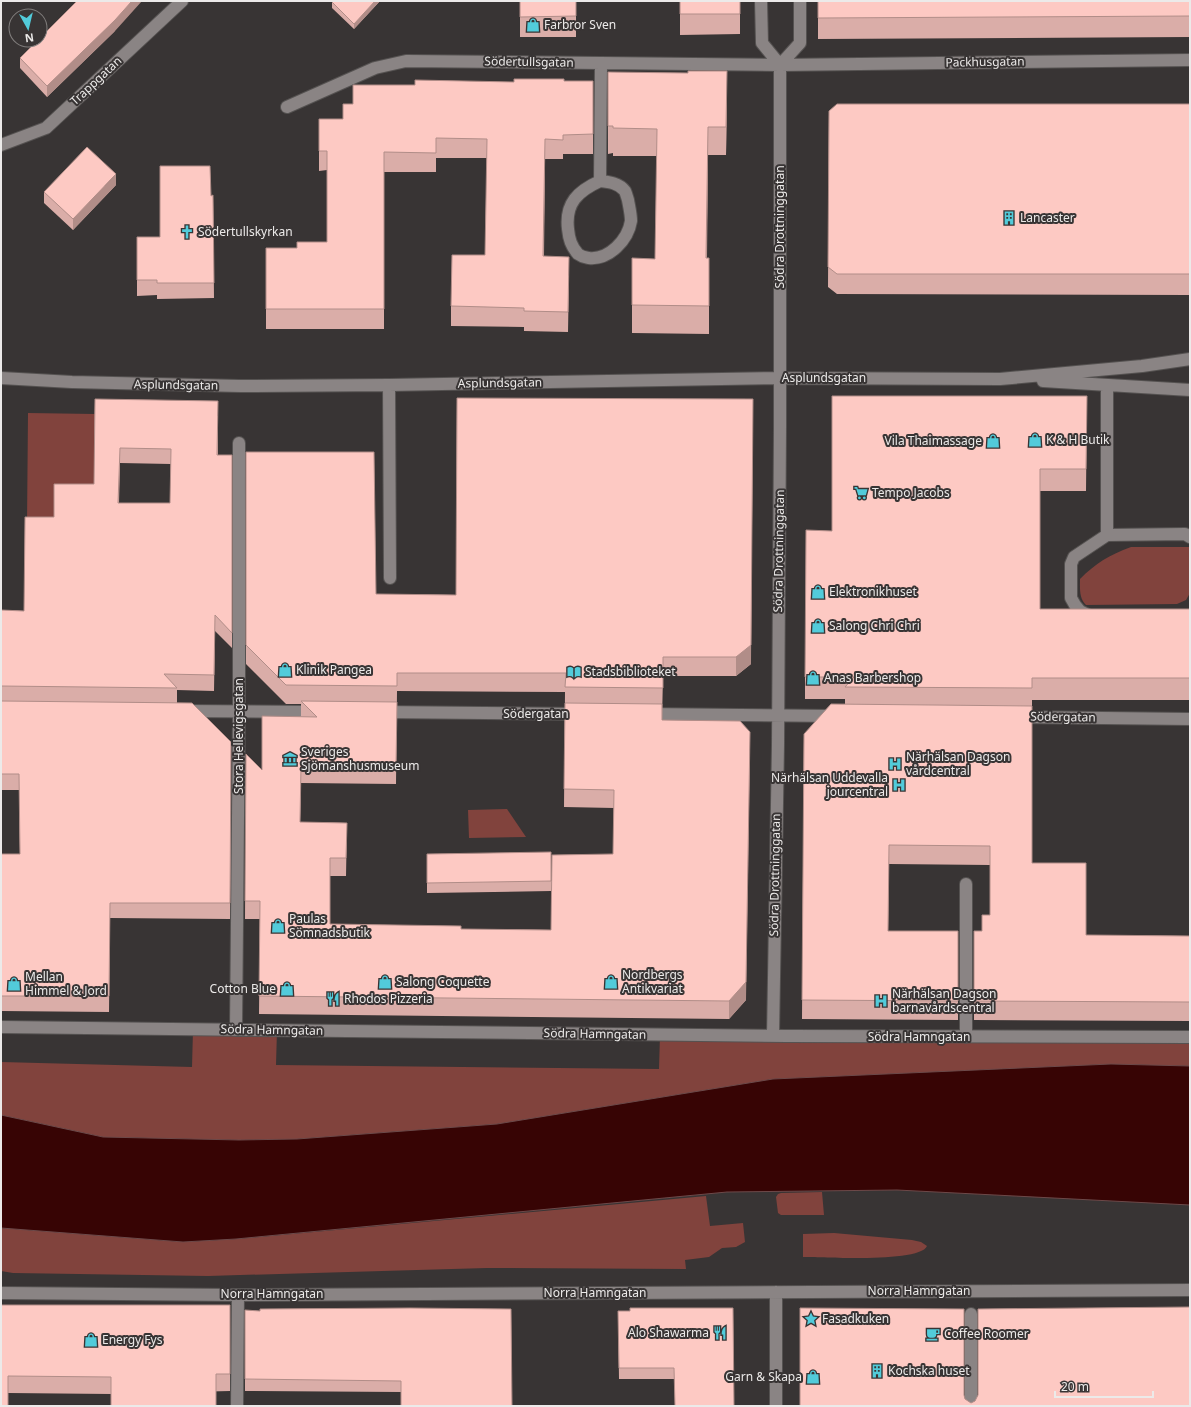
<svg xmlns="http://www.w3.org/2000/svg" width="1191" height="1407" viewBox="0 0 1191 1407" font-family="'Noto Sans',sans-serif">
  <style>
    .green { fill: #81433d }
    .water { fill: #370404; stroke: #6d4949 }
    .lines { fill: none; stroke-linecap: round; stroke-linejoin: round }
    .minor-casing { stroke: #555251; stroke-width: 14 }
    .minor { stroke: #8a8484; stroke-width: 12 }
    .wall { fill: #daada8; fill-rule: evenodd }
    .shaded-wall { fill: #b18d88 }
    .building { fill: #fdc9c3; stroke: #b18d88; fill-rule: evenodd }
    .labels { text-anchor: middle; stroke-width: 4; stroke-linejoin: round; paint-order: stroke }
    .poi-label { font-size: 12px; fill: #eceae9; stroke: #383434; text-anchor: start }
    .street-label { font-size: 12px; fill: #eceae9; stroke: #383434 }
  </style>
  <rect width="100%" height="100%" fill="#383434"/>
  <!-- green -->
  <path class="green" d="M28,413l67,1 3,86 -44,26 -27,-1z
    M1131,547h59v46l-4,7 -9,4 -91,1c-7,-7 -6,-16 -6,-26 16,-16 29,-24 51,-32z
    M507,809l19,28 -57,1 -1,-28z
    M193,1030h84l-1,35 383,4 1,-34 530,2v29l-79,-2 -338,15 -276,45 -200,15 -58,1 -136,-3 -102,-22v-53l191,5z
    M822,1192l2,23h-43l-3,-2 -2,-16 2,-3 3,-1z
    M706,1196l4,30 33,-3 2,19 -9,5 -14,1 -13,9 -24,3 1,9 -199,-1 -279,8 -195,-3 -12,-2v-43l182,14 54,-3z
    M834,1233l78,7 9,2 6,4c-7,17 -104,11 -124,11v-23z"/>
  <!-- water -->
  <path class="water" d="M1111,1064l79,2v139l-293,-15 -170,2 -491,47 -53,3 -182,-14v-113l102,22 136,3 58,-1 200,-15 276,-45z"/>
  <g class="lines">
    <!-- minor casing -->
    <g class="minor-casing">
      <path id="minor" d="M761,1l1,42 18,22v362l-2,318 -5,291
        M780,65l20,-22v-42
        M287,107l88,-39 31,-7 374,4 410,-5
        M1,145l45,-17 136,-127
        M600,181c9,1 19,2 25,10 1,2 2,6 3,9 1,6 3,14 3,21 -3,19 -22,39 -42,37 -5,-1 -7,-1 -11,-4 -7,-8 -9,-15 -10,-25 -3,-26 10,-38 32,-48z
        M600,181l1,-118
        M1,378l71,4 168,4 149,-1 391,-7 220,1 142,-13 48,-7
        M1043,381l147,9
        M389,385l1,193
        M1107,385v150
        M1092,617l-12,-6 -5,-6 -4,-7v-34l3,-7 33,-22 78,-1 5,3
        M184,711l134,1
        M380,712l202,2
        M646,714l190,2
        M1016,717l174,2
        M966,884v153
        M1,1027l786,9 403,1
        M236,1030l3,-319v-268
        M776,1292v114
        M1,1293l237,2 952,-5
        M971,1314v92
        M237,1406l1,-111"/>
    </g>
    <!-- minor -->
    <use href="#minor" class="minor"/>
  </g>
  <!-- wall -->
  <path class="wall" d="M380,1l-26,28 -22,-21v-6z
    M520,1h56v36h-56z
    M680,1h60v33l-60,1z
    M818,1h372v36l-372,2z
    M115,31l-68,66 -27,-29v-10z
    M608,72l119,27 -1,56h-18l-1,103h2v76l-77,-1v-28l23,-46 2,-103h-44v-3l-5,1z
    M593,81v73h-30v5h-18l-1,97 25,20 -1,56 -44,-1v-4l-73,-1v-20l34,-51 2,-97h-51v14h-52v157h-118v-81h31l30,-6v-72l-8,1v-52h24l10,-15 62,-19 99,-3z
    M1190,104v191l-353,-1 -9,-7 1,-176z
    M116,185l-43,45 -29,-27v-11z
    M213,195l1,103 -57,1v-4l-20,1v-59h23l51,-41z
    M1087,396l-1,95h-46v118h150v91h-158v163l54,72 104,1v85l-216,-1v-89h8l8,-16v-50l-101,-1 -1,67h70v89l-156,-1 2,-285 41,-30v-5h-40v-22l27,-146z
    M457,398l294,266 -15,12h-73l-1,44 84,280 -17,19 -470,-5 1,-95h-15l1,-165 16,16 39,-54v-12h-15l-40,-40v-212l130,142 80,1zM397,691l168,1 -1,115 50,1 -1,46 -62,27 -124,-27v39l124,-2v39l-90,-1 -131,-5v-48h16l1,-53 -47,-1 1,-39 95,1z
    M95,399l123,17v39h14v193l-17,-17 -1,60 -37,-1v13l54,39 -1,177 -120,-1 -1,94 -108,-1v-157h19l-1,-64h-18v-180l23,1 30,-94 40,-33zM120,463l51,1 -1,39h-51z
    M1,1305h229v86l-119,3 -103,-1z
    M245,1310l267,96 -111,-14 -156,-1z
    M618,1311l116,95 -60,-27h-55z"/>
  <!-- shaded-wall -->
  <path class="shaded-wall" d="M132,1h10l-27,30 -68,66v-11z
    M375,1h5l-26,28v-5z
    M727,71v28l-1,56v-28z
    M708,127v28l-2,131v-28z
    M545,139v20l-2,117v-20z
    M116,174v11l-43,45v-11z
    M753,399l-2,265 -15,12v-19z
    M750,750l-4,250 -17,19v-18z"/>
  <!-- building -->
  <path class="building" d="M77,1h55l-17,19 -68,66 -27,-28 18,-18h2v-2z
    M333,1h42l-21,23 -22,-22z
    M520,1h56v15l-56,1z
    M680,1h60v13h-60z
    M818,1h372v15l-372,2z
    M688,71h39l-1,56h-18l-2,131h3v48l-77,-1v-47l23,1 2,-130 -44,-1v-2h-5v-54l80,1z
    M514,79h50v2h29v53l-30,1v5l-18,-1 -2,117 26,1 -1,55 -44,-1v-3l-73,-2 1,-51h33l2,-116 -51,-1v15l-52,-1v157h-118v-61h31v-6h30v-91h-8v-32h24v-15h10v-19h62v-5l99,2z
    M837,104h353v170h-353l-9,-7 1,-156z
    M87,147l29,27 -43,45 -29,-27z
    M160,166h50l1,30 2,-1 1,88h-57v-3h-20v-43h23z
    M832,396h255l-1,73h-46v140h150v69h-158v10l-187,-1 9,-10h-49l1,-147 26,1z
    M457,398l296,1 -2,246 -15,12h-73v31l-98,-1 1,-14h-169v13l-111,-1 -40,-40v-193h128l2,142 80,1z
    M95,399l123,2 -1,54h15v178l-17,-18 -1,60 -50,-1 13,14 -176,-2v-76l23,1 1,-94h29v-33h40zM120,448l51,1 -1,54h-52z
    M1,701l191,2 39,39 -1,161h-120l-1,93h-108v-142h19l-1,-80h-18z
    M301,701l96,1 -1,64 -95,-1 -1,57 47,1 -1,35h-16v66l131,2v3l90,1 1,-75 61,-1 1,-64 -50,-1 1,-86 97,1v16l78,1 10,11 -4,250 -17,19 -470,-5 1,-95h-15l1,-147 16,16v-54l55,1z
    M831,704l201,2v157h54v72l104,1v66l-216,-1v-70h8v-16h8v-69l-101,-1 -1,86h70v70l-156,-1 2,-266z
    M551,852v29l-124,2v-29z
    M1,1305h229v69h-14v32h-105v-29l-103,-1v30h-7z
    M1190,1307v99h-390v-98l164,1v86l1,4 6,4 4,-2 3,-6v-86z
    M410,1308l101,1 1,97h-111v-25l-156,-2v-69l15,1v-2z
    M630,1308h103l1,98h-59l-1,-38h-55l-1,-57h12z"/>
  <!-- icons -->
  <defs>
    <g id="shop-bare" transform="scale(1.08)"><path d="M-5-2.5h2.3a2.7 3.5 0 0 1 5.4 0H5L5.5 6h-11ZM-1.5-2.5h3a1.5 2.3 0 0 0-3 0Z" fill="#52cbda" stroke="#383434" stroke-width="2.5" paint-order="stroke"/></g>
    <g id="building-bare" transform="scale(1.08)"><path d="M-4-6H4V6H1V3H-1V6H-4ZM-2.5-4.3h1.7v1.8h-1.7ZM.8-4.3h1.7v1.8H.8ZM-2.5-1h1.7V.8h-1.7ZM.8-1h1.7V.8H.8Z" fill="#52cbda" stroke="#383434" stroke-width="2.5" paint-order="stroke"/></g>
    <g id="church-bare" transform="scale(1.08)"><path d="M-1.2-6h2.4v3.5h3.3v2.4h-3.3V6h-2.4V-.1h-3.3v-2.4h3.3Z" fill="#52cbda" stroke="#383434" stroke-width="2.5" paint-order="stroke"/></g>
    <g id="supermarket-bare" transform="scale(1.08)"><path d="M-6-5.5h2.5l.6 2H6L4.5 2H-2.5L-4.4-4H-6ZM-1.5 3.2a1.3 1.3 0 1 0 .1 0ZM3 3.2a1.3 1.3 0 1 0 .1 0Z" fill="#52cbda" stroke="#383434" stroke-width="2.5" paint-order="stroke"/></g>
    <g id="library-bare" transform="scale(1.08)"><path d="M-6-4Q-3-5.5-.7-3.5V5Q-3 3-6 4ZM6-4Q3-5.5 .7-3.5V5Q3 3 6 4Z" fill="#52cbda" stroke="#383434" stroke-width="2.5" paint-order="stroke"/></g>
    <g id="museum-bare" transform="scale(1.08)"><path d="M0-6L6-3V-2H-6V-3ZM-5-1h2V3h-2ZM-1-1h2V3h-2ZM3-1h2V3H3ZM-6 4H6V6H-6Z" fill="#52cbda" stroke="#383434" stroke-width="2.5" paint-order="stroke"/></g>
    <g id="hospital-bare" transform="scale(1.08)"><path d="M-5-5h3v3.5h4V-5h3V5h-3V1.5h-4V5h-3Z" fill="#52cbda" stroke="#383434" stroke-width="2.5" paint-order="stroke"/></g>
    <g id="restaurant-bare" transform="scale(1.08)"><path d="M-5-6h1v4h1v-4h1v4h1v-4h1v5L-1.5 .5V6h-2V.5L-5-1ZM5-6V6H3V1.5H1.5Q1.5-4 5-6Z" fill="#52cbda" stroke="#383434" stroke-width="2.5" paint-order="stroke"/></g>
    <g id="sight-bare" transform="scale(1.08)"><path d="M0-6L1.8-2.2L6-1.7L2.9 1.2L3.7 5.4L0 3.3L-3.7 5.4L-2.9 1.2L-6-1.7L-1.8-2.2Z" fill="#52cbda" stroke="#383434" stroke-width="2.5" paint-order="stroke"/></g>
    <g id="cafe-bare" transform="scale(1.08)"><path d="M-5.5-4.5H6V0H3Q3 3.5 0 3.5H-2.5Q-5.5 3.5-5.5 0ZM3-3.2v2h1.7v-2ZM-6 4.5H4V6H-6Z" fill="#52cbda" stroke="#383434" stroke-width="2.5" paint-order="stroke"/></g>
  </defs>
  <g fill-rule="evenodd">
    <use href="#shop-bare" x="533" y="25"/>
    <use href="#building-bare" x="1009" y="218"/>
    <use href="#church-bare" x="187" y="232"/>
    <use href="#shop-bare" x="1035" y="440"/>
    <use href="#shop-bare" x="993" y="441"/>
    <use href="#supermarket-bare" x="861" y="493"/>
    <use href="#shop-bare" x="818" y="592"/>
    <use href="#shop-bare" x="818" y="626"/>
    <use href="#shop-bare" x="285" y="670"/>
    <use href="#library-bare" x="574" y="672"/>
    <use href="#shop-bare" x="813" y="678"/>
    <use href="#museum-bare" x="290" y="759"/>
    <use href="#hospital-bare" x="895" y="764"/>
    <use href="#hospital-bare" x="899" y="785"/>
    <use href="#shop-bare" x="278" y="926"/>
    <use href="#shop-bare" x="385" y="982"/>
    <use href="#shop-bare" x="611" y="982"/>
    <use href="#shop-bare" x="14" y="984"/>
    <use href="#shop-bare" x="287" y="989"/>
    <use href="#restaurant-bare" x="333" y="999"/>
    <use href="#hospital-bare" x="881" y="1001"/>
    <use href="#sight-bare" x="811" y="1319"/>
    <use href="#restaurant-bare" x="720" y="1333"/>
    <use href="#cafe-bare" x="933" y="1334"/>
    <use href="#shop-bare" x="91" y="1340"/>
    <use href="#building-bare" x="877" y="1371"/>
    <use href="#shop-bare" x="813" y="1377"/>
  </g>
  <g class="labels">
    <!-- poi labels -->
    <g class="poi-label">
      <text x="544" y="29">Farbror Sven</text>
      <text x="1020" y="222">Lancaster</text>
      <text x="198" y="236">Södertullskyrkan</text>
      <text x="1046" y="444">K &amp; H Butik</text>
      <text x="982" y="445" text-anchor="end">Vila Thaimassage</text>
      <text x="872" y="497">Tempo Jacobs</text>
      <text x="829" y="596">Elektronikhuset</text>
      <text x="829" y="630">Salong Chri Chri</text>
      <text x="296" y="674">Klinik Pangea</text>
      <text x="585" y="676">Stadsbiblioteket</text>
      <text x="824" y="682">Anas Barbershop</text>
      <text x="301" y="756">Sveriges<tspan x="301" dy="14">Sjömanshusmuseum</tspan></text>
      <text x="906" y="761">Närhälsan Dagson<tspan x="906" dy="14">vårdcentral</tspan></text>
      <text x="888" y="782" text-anchor="end">Närhälsan Uddevalla<tspan x="888" dy="14">jourcentral</tspan></text>
      <text x="289" y="923">Paulas<tspan x="289" dy="14">Sömnadsbutik</tspan></text>
      <text x="622" y="979">Nordbergs<tspan x="622" dy="14">Antikvariat</tspan></text>
      <text x="25" y="981">Mellan<tspan x="25" dy="14">Himmel &amp; Jord</tspan></text>
      <text x="396" y="986">Salong Coquette</text>
      <text x="276" y="993" text-anchor="end">Cotton Blue</text>
      <text x="892" y="998">Närhälsan Dagson<tspan x="892" dy="14">barnavårdscentral</tspan></text>
      <text x="344" y="1003">Rhodos Pizzeria</text>
      <text x="822" y="1323">Fasadkuken</text>
      <text x="709" y="1337" text-anchor="end">Alo Shawarma</text>
      <text x="944" y="1338">Coffee Roomer</text>
      <text x="102" y="1344">Energy Fys</text>
      <text x="888" y="1375">Kochska huset</text>
      <text x="802" y="1381" text-anchor="end">Garn &amp; Skapa</text>
    </g>
    <!-- street labels -->
    <g class="street-label">
      <text transform="translate(529 62) rotate(1)" y="4">Södertullsgatan</text>
      <text transform="translate(985 62) rotate(-1)" y="4">Packhusgatan</text>
      <text transform="translate(96 81) rotate(-43)" y="4">Trappgatan</text>
      <text transform="translate(780 227) rotate(-90)" y="4">Södra Drottninggatan</text>
      <text x="824" y="382">Asplundsgatan</text>
      <text transform="translate(500 383) rotate(-1)" y="4">Asplundsgatan</text>
      <text transform="translate(176 385) rotate(1)" y="4">Asplundsgatan</text>
      <text transform="translate(779 551) rotate(-89)" y="4">Södra Drottninggatan</text>
      <text x="536" y="718">Södergatan</text>
      <text transform="translate(1063 717) rotate(1)" y="4">Södergatan</text>
      <text transform="translate(239 736) rotate(-90)" y="4">Stora Hellevigsgatan</text>
      <text transform="translate(775 875) rotate(-89)" y="4">Södra Drottninggatan</text>
      <text transform="translate(272 1030) rotate(1)" y="4">Södra Hamngatan</text>
      <text transform="translate(595 1034) rotate(1)" y="4">Södra Hamngatan</text>
      <text x="919" y="1041">Södra Hamngatan</text>
      <text x="919" y="1295">Norra Hamngatan</text>
      <text x="595" y="1297">Norra Hamngatan</text>
      <text x="272" y="1298">Norra Hamngatan</text>
    </g>
  </g>
  <!-- border -->
  <rect width="1191" height="1407" fill="none" stroke="#eceae9" stroke-width="4"/>
  <!-- north arrow -->
  <g transform="translate(28 28) rotate(172)"><circle r="19" fill="#383434" stroke="#807d7c"/>
  <path d="M0-3L7 15L0 10L-7 15Z" fill="#52cbda"/>
  <text y="-6" font-size="11" font-weight="bold" text-anchor="middle" fill="#eceae9">N</text>
  </g>
  <!-- scale -->
  <path d="M1055 1391v6h98v-6" fill="none" stroke="#eceae9" stroke-width="2"/>
  <text x="1061" y="1391" font-size="12" fill="#eceae9" stroke="#383434" stroke-width="3" paint-order="stroke">20 m</text>
</svg>
